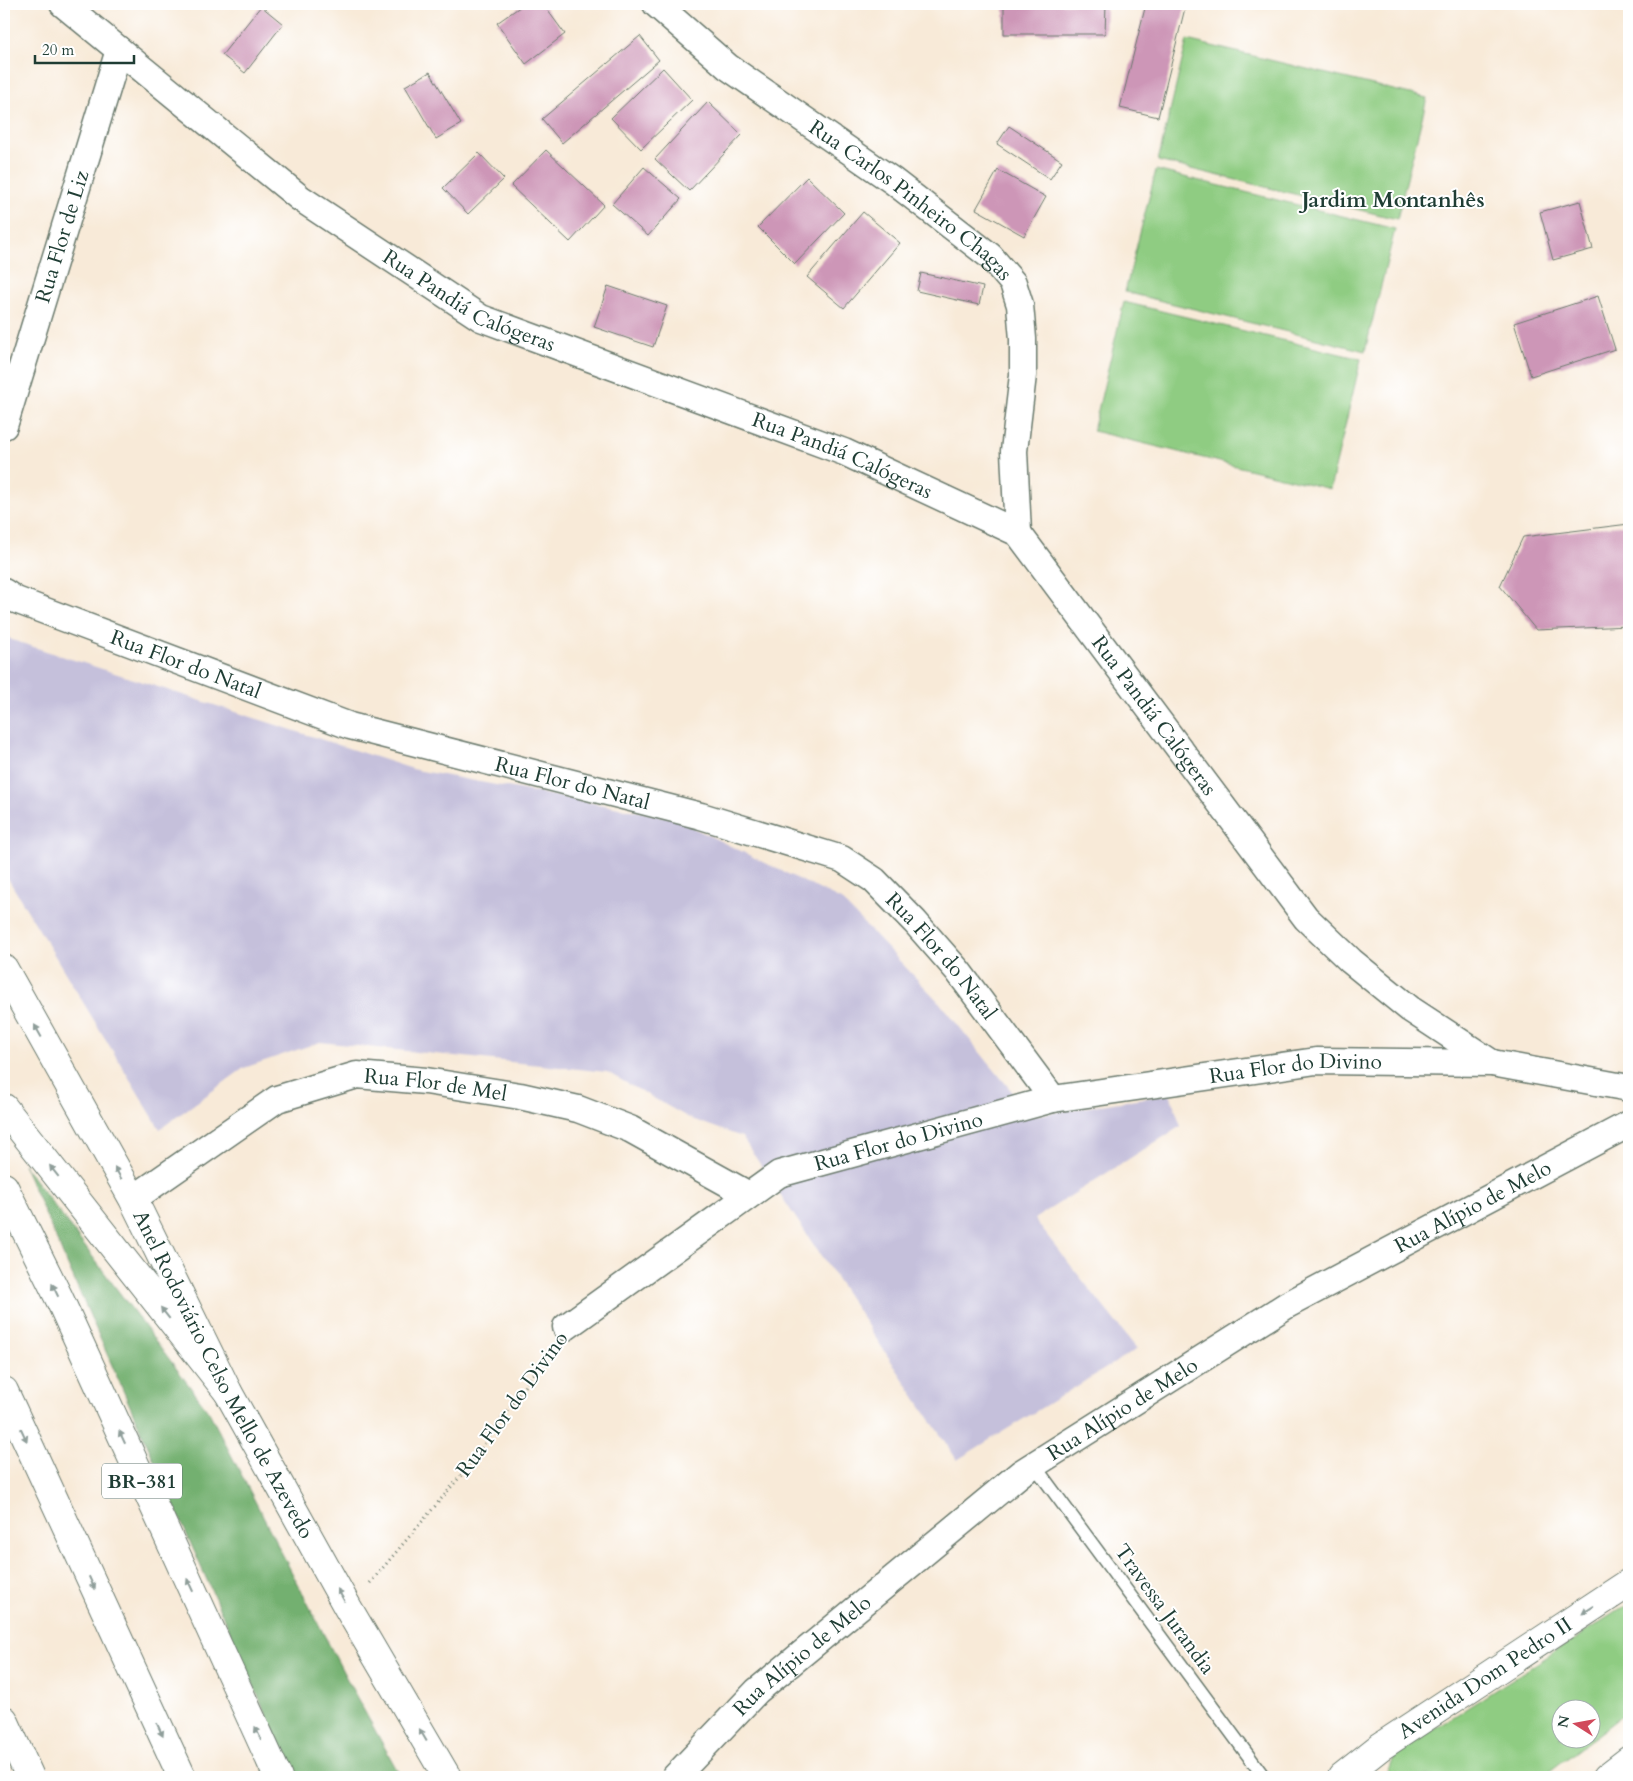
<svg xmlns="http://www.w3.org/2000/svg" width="1633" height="1781" viewBox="0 0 1633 1781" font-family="Cardo,serif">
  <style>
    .industrial { fill: #c5c0db }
    .green { fill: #8fcc82; stroke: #57845b; fill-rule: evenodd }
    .forest { fill: #73b070; stroke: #497652 }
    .building { fill: #cd96b7 }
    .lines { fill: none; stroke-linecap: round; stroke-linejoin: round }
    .lane-casing { stroke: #6b7a6d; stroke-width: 15 }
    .street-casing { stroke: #6b7a6d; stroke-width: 29 }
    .primary-casing { stroke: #6b7a6d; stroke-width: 30 }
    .highway-casing { stroke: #6b7a6d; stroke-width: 30 }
    .path { stroke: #6b7a6d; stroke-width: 3; stroke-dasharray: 1 4; stroke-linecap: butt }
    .lane { stroke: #fff; stroke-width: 12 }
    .street { stroke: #fff; stroke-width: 26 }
    .primary { stroke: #fff; stroke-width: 28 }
    .highway { stroke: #fff; stroke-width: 28 }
    .oneway { fill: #8f9e9a }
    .labels { text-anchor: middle; stroke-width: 4; stroke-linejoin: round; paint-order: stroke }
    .shield { fill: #fff; stroke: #627771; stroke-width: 1 }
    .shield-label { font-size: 20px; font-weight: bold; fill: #1f3d34 }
    .street-label { font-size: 21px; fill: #1f3d34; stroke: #fff }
    .neighbourhood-label { font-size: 22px; font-weight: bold; fill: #1f3d34; stroke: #fff }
  </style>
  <rect width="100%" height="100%" fill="#fff"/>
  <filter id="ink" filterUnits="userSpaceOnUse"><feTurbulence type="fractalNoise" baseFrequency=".02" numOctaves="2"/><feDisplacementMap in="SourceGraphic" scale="10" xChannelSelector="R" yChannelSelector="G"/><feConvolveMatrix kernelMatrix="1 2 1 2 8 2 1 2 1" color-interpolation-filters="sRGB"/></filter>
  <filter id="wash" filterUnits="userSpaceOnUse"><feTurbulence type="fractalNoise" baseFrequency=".0096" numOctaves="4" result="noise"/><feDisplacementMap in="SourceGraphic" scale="20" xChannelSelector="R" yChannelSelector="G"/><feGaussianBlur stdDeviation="1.12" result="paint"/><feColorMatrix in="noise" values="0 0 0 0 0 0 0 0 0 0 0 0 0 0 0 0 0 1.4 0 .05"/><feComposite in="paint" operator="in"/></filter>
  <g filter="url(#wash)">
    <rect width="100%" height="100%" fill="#f8ead8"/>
    <!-- industrial -->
    <path class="industrial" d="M4,634l8,6 404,130 257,48 168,82 98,102 93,114 138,-22 11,32 -147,93 103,130 -180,111 -215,-323 -53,-19 -82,-46 -287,-30 -76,26 -84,61 -156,-257z"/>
    <!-- green -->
    <path class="green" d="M1187,40l240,58 -30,121 -239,-58z
      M1156,170l239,59 -30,122 -240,-59z
      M1124,302l237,57 -31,130 -237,-58z
      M1629,1604v106l-87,67h-157l12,-24zM1560,1708h30v30h-30z"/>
    <!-- forest -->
    <path class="forest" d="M23,1164l186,248 141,273 51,92h-107z"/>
    <g id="blocks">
      <!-- building -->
      <path class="building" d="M524,4h19l22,30 -39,30 -29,-41z
        M1004,4h102l-1,30h-101z
        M1146,4h21l18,4 -27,109 -38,-9z
        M261,6l22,18 -38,49 -23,-18z
        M640,36l19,24 -97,83 -20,-24z
        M663,68l29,32 -51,49 -30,-31z
        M430,72l31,52 -25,15 -31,-53z
        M708,102l34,33 -53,56 -34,-32z
        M1009,126l53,35 -12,18 -53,-35z
        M546,150l58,55 -34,37 -59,-56z
        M479,153l25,26 -36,35 -25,-26z
        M644,167l37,32 -33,37 -36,-32z
        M998,170l48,27 -22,39 -48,-27z
        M807,177l37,36 -49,51 -37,-37z
        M1580,201l13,48 -40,11 -13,-48z
        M863,212l37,31 -56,65 -37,-31z
        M921,273l62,14 -4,18 -62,-14z
        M608,286l59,20 -14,41 -59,-20z
        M1598,296l17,53 -84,27 -17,-53z
        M1629,524v102l-93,4 -36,-44 23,-49z"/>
    </g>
  </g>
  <g filter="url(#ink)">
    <use href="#blocks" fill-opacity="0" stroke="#6b7a6d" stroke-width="1"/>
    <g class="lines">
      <!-- lane casing -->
      <g class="lane-casing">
        <path id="lane" d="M1034,1465l230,312"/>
      </g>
      <!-- street casing -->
      <g class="street-casing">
        <g id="street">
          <path id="s1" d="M63,4l237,194 181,120 363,134 174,81 288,385 45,43 59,48 82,54"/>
          <path id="s2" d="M656,4l72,63 165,114 97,75 23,27 7,22 3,34v36l-9,76 4,82"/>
          <path id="s3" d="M4,426l115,-376"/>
          <path id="s4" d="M4,592l12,8 334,126 351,90 141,43 32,21 41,42 43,49 95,128"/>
          <path id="s5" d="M133,1199l144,-100 80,-24 69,6 94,15 58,13 52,20 119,66"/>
          <path id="s6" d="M566,1327l213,-153 274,-75 263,-38 176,2 137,25"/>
          <path id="s7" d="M675,1777l82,-86 264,-218 266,-168 342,-181"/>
        </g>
      </g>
      <!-- primary casing -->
      <g class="primary-casing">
        <g id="primary">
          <path id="s8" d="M4,969l129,230 95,193 120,216 99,169"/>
          <path d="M4,1720l26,57"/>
          <path id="s9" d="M1342,1777l38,-30 249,-164"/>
          <path d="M1607,1777l22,-17"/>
        </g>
      </g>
      <!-- highway casing -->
      <g class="highway-casing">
        <path id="highway" d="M4,1108l224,284
          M4,1187l55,111 219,479
          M4,1391l178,386"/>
      </g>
      <!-- path -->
      <path class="path" d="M370,1583l99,-117 80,-115"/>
      <!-- lane -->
      <use href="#lane" class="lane"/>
      <!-- street -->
      <use href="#street" class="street"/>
      <!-- primary -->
      <use href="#primary" class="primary"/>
      <!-- highway -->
      <use href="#highway" class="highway"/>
    </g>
    <!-- one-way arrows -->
    <defs><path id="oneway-solid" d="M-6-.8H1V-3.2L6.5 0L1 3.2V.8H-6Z" transform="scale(1.25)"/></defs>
    <g class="oneway">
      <use href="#oneway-solid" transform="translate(38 1031) rotate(-119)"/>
      <use href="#oneway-solid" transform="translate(54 1171) rotate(-128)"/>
      <use href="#oneway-solid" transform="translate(118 1173) rotate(-119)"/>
      <use href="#oneway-solid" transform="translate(55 1290) rotate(-116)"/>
      <use href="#oneway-solid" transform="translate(165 1313) rotate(-128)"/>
      <use href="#oneway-solid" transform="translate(24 1435) rotate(65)"/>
      <use href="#oneway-solid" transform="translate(122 1437) rotate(-115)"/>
      <use href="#oneway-solid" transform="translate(92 1583) rotate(65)"/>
      <use href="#oneway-solid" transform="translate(190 1585) rotate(-115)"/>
      <use href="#oneway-solid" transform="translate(341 1595) rotate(-119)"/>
      <use href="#oneway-solid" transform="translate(1588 1610) rotate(147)"/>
      <use href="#oneway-solid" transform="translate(160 1730) rotate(65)"/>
      <use href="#oneway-solid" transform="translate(258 1733) rotate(-115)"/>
      <use href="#oneway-solid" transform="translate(423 1735) rotate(-120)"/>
    </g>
  </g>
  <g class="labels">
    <!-- shield labels -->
    <rect class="shield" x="102" y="1463.5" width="80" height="35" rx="4"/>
    <g class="shield-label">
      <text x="142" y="1488">BR-381</text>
    </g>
    <!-- street labels -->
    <g class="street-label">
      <text dy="7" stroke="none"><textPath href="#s2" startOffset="322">Rua Carlos Pinheiro Chagas</textPath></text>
      <text dy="7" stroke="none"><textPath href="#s3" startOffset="198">Rua Flor de Liz</textPath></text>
      <text dy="7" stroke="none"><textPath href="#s1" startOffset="505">Rua Pandiá Calógeras</textPath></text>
      <text dy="7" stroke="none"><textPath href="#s1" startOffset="910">Rua Pandiá Calógeras</textPath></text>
      <text dy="7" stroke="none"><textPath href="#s4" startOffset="196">Rua Flor do Natal</textPath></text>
      <text dy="7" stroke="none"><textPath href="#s1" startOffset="1330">Rua Pandiá Calógeras</textPath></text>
      <text dy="7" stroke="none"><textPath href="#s4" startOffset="601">Rua Flor do Natal</textPath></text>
      <text dy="7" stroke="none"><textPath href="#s4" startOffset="1021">Rua Flor do Natal</textPath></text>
      <text dy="7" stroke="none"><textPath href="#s6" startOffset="791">Rua Flor do Divino</textPath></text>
      <text dy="7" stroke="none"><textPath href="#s5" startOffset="338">Rua Flor de Mel</textPath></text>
      <text dy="7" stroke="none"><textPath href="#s6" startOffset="386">Rua Flor do Divino</textPath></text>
      <text dy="7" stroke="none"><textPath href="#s7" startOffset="986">Rua Alípio de Melo</textPath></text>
      <text dy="7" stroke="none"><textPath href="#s8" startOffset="461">Anel Rodoviário Celso Mello de Azevedo</textPath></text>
      <text transform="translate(512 1404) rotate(-54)" y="7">Rua Flor do Divino</text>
      <text dy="7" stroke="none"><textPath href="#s7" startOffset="581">Rua Alípio de Melo</textPath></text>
      <text transform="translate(1165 1609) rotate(54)" y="7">Travessa Jurandia</text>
      <text dy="7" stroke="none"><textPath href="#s7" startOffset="176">Rua Alípio de Melo</textPath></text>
      <text dy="7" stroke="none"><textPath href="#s9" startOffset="174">Avenida Dom Pedro II</textPath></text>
    </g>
    <!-- neighbourhood labels -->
    <g class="neighbourhood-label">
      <text x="1393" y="207">Jardim Montanhês</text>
    </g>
  </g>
  <!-- margin -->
  <rect width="1633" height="1781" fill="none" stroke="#fff" stroke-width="20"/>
  <!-- north arrow -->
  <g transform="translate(1576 1724) rotate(281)"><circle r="24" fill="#ffffff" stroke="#a5b1ae"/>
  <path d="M0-4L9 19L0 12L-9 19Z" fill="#d1495b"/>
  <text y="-8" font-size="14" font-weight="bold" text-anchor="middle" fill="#1f3d34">N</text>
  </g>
  <!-- scale -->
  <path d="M35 55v8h99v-8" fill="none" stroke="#1f3d34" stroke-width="2.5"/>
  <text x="42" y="55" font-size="15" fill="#1f3d34" stroke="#ffffff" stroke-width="4" paint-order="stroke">20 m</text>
</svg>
